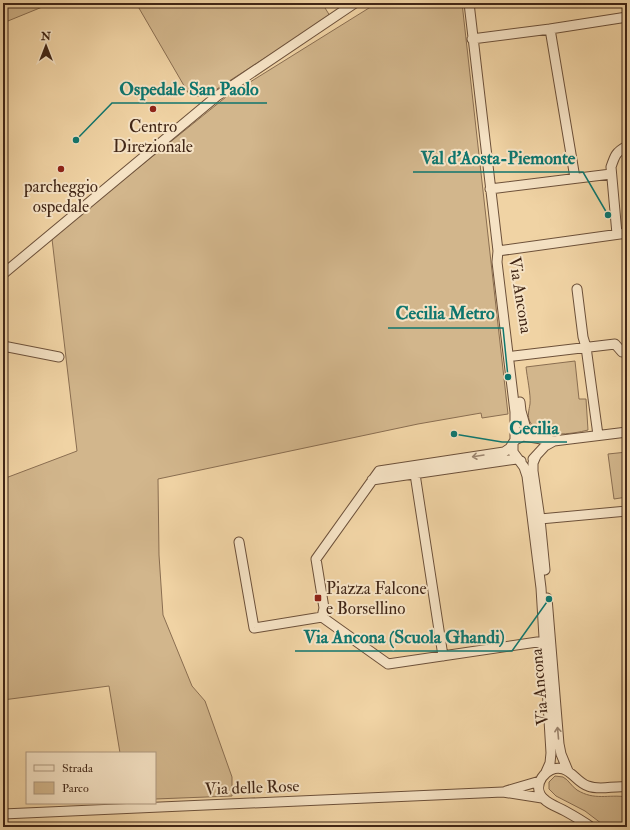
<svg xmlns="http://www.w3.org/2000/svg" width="630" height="830" viewBox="0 0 630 830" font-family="'IM FELL Double Pica',serif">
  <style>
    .green { fill: #d2b68c; stroke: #8a6e51 }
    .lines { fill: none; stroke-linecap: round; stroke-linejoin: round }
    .minor-casing { stroke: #6d513a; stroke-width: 11 }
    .minor { stroke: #f5e2c4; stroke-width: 9 }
    .oneway { stroke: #9b846d }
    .poi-dot { fill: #8f2418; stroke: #f5e2c4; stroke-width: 1.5 }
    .labels { text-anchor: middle; stroke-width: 4; stroke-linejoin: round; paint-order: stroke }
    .poi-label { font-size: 17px; fill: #412616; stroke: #f5e2c4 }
    .street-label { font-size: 17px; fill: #412616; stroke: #f5e2c4 }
    .leader { fill: none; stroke: #0f766e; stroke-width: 1.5 }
    .callout-dot { fill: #0f766e; stroke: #f5e2c4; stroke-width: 1.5 }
    .callout-label { font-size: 18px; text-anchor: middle; font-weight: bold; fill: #0f766e; stroke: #f5e2c4; stroke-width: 4; stroke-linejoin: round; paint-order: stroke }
  </style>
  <rect width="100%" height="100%" fill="#f0d3a4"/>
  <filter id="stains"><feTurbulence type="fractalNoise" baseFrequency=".005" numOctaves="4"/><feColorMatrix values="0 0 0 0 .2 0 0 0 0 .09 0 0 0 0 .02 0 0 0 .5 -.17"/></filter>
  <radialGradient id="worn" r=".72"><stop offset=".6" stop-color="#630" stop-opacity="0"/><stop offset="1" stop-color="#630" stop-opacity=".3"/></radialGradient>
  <!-- green -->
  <path class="green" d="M3,3h49l-49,20z
    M136,3h186l8,13 -124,80h-16z
    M377,3h85l46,411 -26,4 -1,-5 -63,11 -260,55 1,76 4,60 29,71 13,15 27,76v19l-77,3v-46h-35l-11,-67 -106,14v-221l74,-28 -25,-212 23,-20 151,-122z
    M575,361l4,38h7l2,31c-15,4 -48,9 -58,-8 -3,-6 -1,-12 0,-18 1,-9 -3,-27 -4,-37z
    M627,452v45l-13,2 -6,-45z
    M555,776l8,1c6,3 8,9 14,13 18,11 31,4 50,7v30h-21l-21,-16 -29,-15 -7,-7v-7z"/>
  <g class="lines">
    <!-- minor casing -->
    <g class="minor-casing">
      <path id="minor" d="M469,3l29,248 -1,11 18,150v28
        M550,29l25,149
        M472,39l78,-10 77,-12
        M490,189l121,-15
        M617,234l-6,-67c4,-12 5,-15 16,-21
        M498,251l129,-18
        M3,274l214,-178 138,-93
        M577,289l6,48 3,10 12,88
        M3,346l56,11
        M514,356l101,-12 7,8h5
        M520,402l1,9 7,25
        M513,444v8l11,15 3,9 14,112 10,165 -1,10 -4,9
        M536,456l-3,7v8l7,48 5,51
        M533,459l12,-13 9,-5
        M415,474l28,182
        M372,480l137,-20 8,-1 4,2
        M540,519l87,-8
        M239,542l15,86 68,-11 66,47 156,-23
        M547,598l12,146 2,10 7,17
        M322,617l2,-9 -8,-49 63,-88 125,-19 6,-4 5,-8 8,-4 31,5 73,-9
        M506,791l34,-10
        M3,814l500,-22 39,6
        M591,827c-8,-6 -17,-11 -26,-16 -7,-4 -15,-6 -21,-12 -14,-12 2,-35 19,-30 10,3 15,14 25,17 13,5 26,-1 39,1"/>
    </g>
    <!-- minor -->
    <use href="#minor" class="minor"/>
  </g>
  <!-- one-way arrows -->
  <defs><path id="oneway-shaft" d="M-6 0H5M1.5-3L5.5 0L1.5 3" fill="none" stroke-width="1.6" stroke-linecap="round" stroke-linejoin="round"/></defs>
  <g class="oneway">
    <use href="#oneway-shaft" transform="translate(478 456) rotate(171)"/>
    <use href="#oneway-shaft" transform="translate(558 733) rotate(-95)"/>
  </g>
  <!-- markers -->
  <g class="poi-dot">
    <circle cx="153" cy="109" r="4"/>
    <circle cx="61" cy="169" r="4"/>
    <rect x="314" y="594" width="8" height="8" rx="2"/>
  </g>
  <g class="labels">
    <!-- poi labels -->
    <g class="poi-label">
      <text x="153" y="132">Centro<tspan x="153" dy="20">Direzionale</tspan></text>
      <text x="61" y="192">parcheggio<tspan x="61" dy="20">ospedale</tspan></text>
      <text x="326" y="594" text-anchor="start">Piazza Falcone<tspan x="326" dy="20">e Borsellino</tspan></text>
    </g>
    <!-- street labels -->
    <g class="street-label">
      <text transform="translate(521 295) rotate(81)" y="6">Via Ancona</text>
      <text transform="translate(539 687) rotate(-95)" y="6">Via Ancona</text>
      <text transform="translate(252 787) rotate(-2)" y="6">Via delle Rose</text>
    </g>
  </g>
  <!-- callouts -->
  <path class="leader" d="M76 140L112 103H267M608 215L583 172H413M508 377L503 328H388M454 434L502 442H567M549 599L512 651H295"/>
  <g class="callout-dot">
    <circle cx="76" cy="140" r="4"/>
    <circle cx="608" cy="215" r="4"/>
    <circle cx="508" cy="377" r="4"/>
    <circle cx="454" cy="434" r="4"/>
    <circle cx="549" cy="599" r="4"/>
  </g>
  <g class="callout-label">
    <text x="189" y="95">Ospedale San Paolo</text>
    <text x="498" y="164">Val d'Aosta-Piemonte</text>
    <text x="445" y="319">Cecilia Metro</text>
    <text x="534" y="434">Cecilia</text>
    <text x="404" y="643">Via Ancona (Scuola Ghandi)</text>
  </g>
  <!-- margin -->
  <rect width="630" height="830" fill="none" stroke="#f0d3a4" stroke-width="16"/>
  <rect x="4" y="4" width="622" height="822" fill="none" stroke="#412616" stroke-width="2"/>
  <rect x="8" y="8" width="614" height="814" fill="none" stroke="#412616"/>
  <!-- legend -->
  <rect x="26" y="752" width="130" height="52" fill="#f5e2c4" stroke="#ad977e"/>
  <rect x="34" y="765" width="20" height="6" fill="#f5e2c4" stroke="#ad977e"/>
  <text x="62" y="772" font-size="12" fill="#412616">Strada</text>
  <rect x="34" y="782" width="20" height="12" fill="#d2b68c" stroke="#ad977e"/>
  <text x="62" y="792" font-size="12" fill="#412616">Parco</text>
  <!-- north arrow -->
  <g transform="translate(46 46)" stroke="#f5e2c4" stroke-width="3" paint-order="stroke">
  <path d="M0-3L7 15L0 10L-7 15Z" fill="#412616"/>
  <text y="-6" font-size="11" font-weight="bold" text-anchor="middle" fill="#412616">N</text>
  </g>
  <rect width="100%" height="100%" filter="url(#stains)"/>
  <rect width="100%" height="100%" fill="url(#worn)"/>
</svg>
